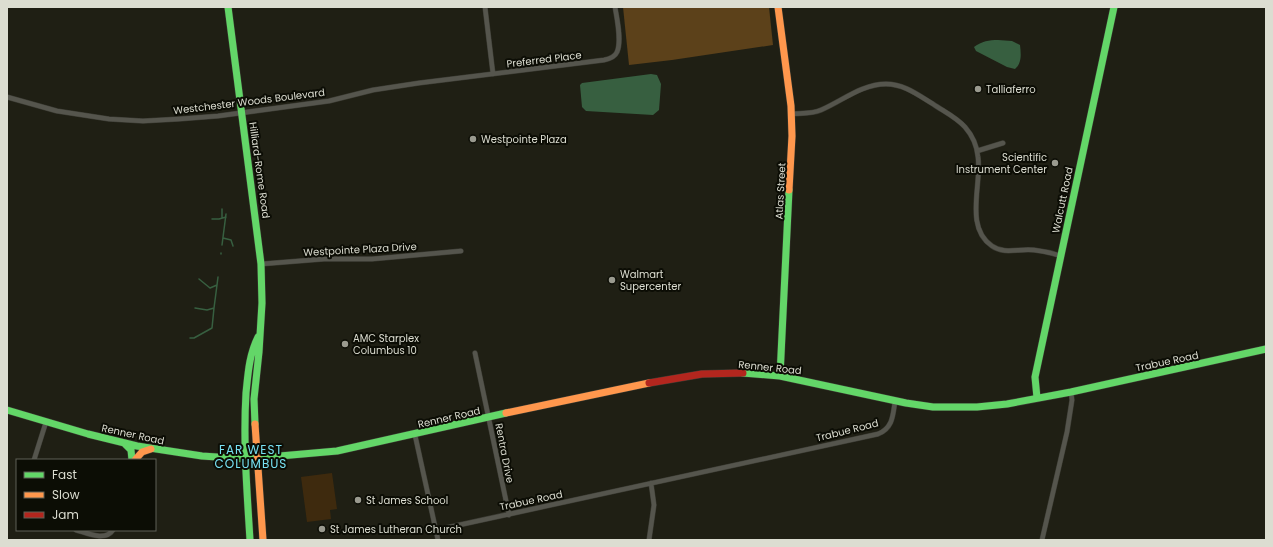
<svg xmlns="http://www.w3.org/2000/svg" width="1273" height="547" viewBox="0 0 1273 547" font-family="Poppins,sans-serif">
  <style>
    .green { fill: #3e2a0e }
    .forest { fill: #5c411a }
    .water { fill: #375f40 }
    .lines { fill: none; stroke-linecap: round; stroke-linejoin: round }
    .stream { stroke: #375f40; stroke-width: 1.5 }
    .street-casing { stroke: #3b3b33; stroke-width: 5.5 }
    .fast-casing { stroke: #3b3b33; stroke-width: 8 }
    .slow-casing { stroke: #3b3b33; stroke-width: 8 }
    .jam-casing { stroke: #3b3b33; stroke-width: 8 }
    .street { stroke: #55554d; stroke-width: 4.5 }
    .fast { stroke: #63d668; stroke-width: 7 }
    .slow { stroke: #ff974d; stroke-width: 7 }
    .jam { stroke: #b3261e; stroke-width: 7 }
    .poi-dot { fill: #9a9a8f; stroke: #0c0d05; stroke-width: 1.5 }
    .labels { text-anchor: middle; stroke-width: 4; stroke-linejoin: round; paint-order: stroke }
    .street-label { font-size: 10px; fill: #dcddd1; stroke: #0c0d05 }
    .poi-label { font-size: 10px; fill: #dcddd1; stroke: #0c0d05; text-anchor: start }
    .quarter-label { font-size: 12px; letter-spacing: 1px; fill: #77e0f2; stroke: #0c0d05 }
  </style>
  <rect width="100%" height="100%" fill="#1f1f14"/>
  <!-- green -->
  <path class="green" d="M332,473l5,36 -7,1 1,9 -24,3 -6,-45z"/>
  <!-- forest -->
  <path class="forest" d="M623,7h146l4,38 -101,15 -43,5z"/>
  <!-- water -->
  <path class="water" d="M998,40l14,1 8,4c1,9 2,18 -5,24l-8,-2 -31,-16 -2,-4c8,-6 15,-7 24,-7z
    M651,74l6,1 4,9 -2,26 -6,5 -67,-4 -4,-4 -2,-22 2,-2z"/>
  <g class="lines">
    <!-- stream -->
    <path class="stream" d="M222,209v8
      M212,219h7l7,-2
      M223,238l8,2 2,6
      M222,245l4,-31
      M221,254v-1
      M199,279l11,9 7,-3 1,-8
      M195,308l12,2 7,-2 3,-23
      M190,338h4l18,-10 2,-20"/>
    <!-- street casing -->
    <g class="street-casing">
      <path id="street" d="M485,7l8,67
        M7,97l50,14 52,8 34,2 36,-2 39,-3 111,-15 44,-11 46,-7 185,-23c5,-1 11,-3 13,-8 5,-11 0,-33 -2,-45
        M791,114c10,-1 21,0 30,-4 21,-9 41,-26 65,-26 18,0 32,11 47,20 10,7 23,13 32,23 7,8 12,19 13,30 4,28 -14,70 14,89 13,9 27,2 42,4 9,1 18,3 27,6
        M977,151l26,-8
        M261,264l63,-5h48l89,-8
        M475,353l34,162
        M415,435l23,105
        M34,460l12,-38
        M76,530c11,3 29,12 37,0
        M436,530l442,-96c15,-6 15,-19 17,-33
        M649,540l5,-35 -3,-22
        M1042,540l25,-108 5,-32 -1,-8"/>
    </g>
    <!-- fast casing -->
    <g class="fast-casing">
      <path id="fast" d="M228,7l33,257 1,39 -3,49 -5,47 1,25
        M743,373l37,3 126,27 27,4h44l30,-3 64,-12 195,-43
        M780,376l9,-186
        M1037,398l-2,-21 79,-370
        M7,410l81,24 49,12 65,10 44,3 91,-8 169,-38
        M125,444l6,6 1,10
        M250,540c-3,-49 -7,-98 -4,-147 2,-19 3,-38 12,-56"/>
    </g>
    <!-- slow casing -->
    <g class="slow-casing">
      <path id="slow" d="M778,7l13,99 1,30 -3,54
        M506,413l143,-30
        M255,424l8,116
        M135,460l7,-8 9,-3"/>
    </g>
    <!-- jam casing -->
    <g class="jam-casing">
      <path id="jam" d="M649,383l53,-9 41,-1"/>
    </g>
    <!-- street -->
    <use href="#street" class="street"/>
    <!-- fast -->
    <use href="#fast" class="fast"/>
    <!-- slow -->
    <use href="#slow" class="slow"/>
    <!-- jam -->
    <use href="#jam" class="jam"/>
  </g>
  <!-- markers -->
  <g class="poi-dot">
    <circle cx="978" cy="89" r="4"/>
    <circle cx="473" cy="139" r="4"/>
    <circle cx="1055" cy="163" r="4"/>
    <circle cx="612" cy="280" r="4"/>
    <circle cx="345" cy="344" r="4"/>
    <circle cx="358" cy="500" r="4"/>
    <circle cx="322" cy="529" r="4"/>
  </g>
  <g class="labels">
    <!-- street labels -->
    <g class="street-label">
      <text transform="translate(544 59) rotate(-7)" y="4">Preferred Place</text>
      <text transform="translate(249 101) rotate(-7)" y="4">Westchester Woods Boulevard</text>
      <text transform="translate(260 170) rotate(82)" y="4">Hilliard-Rome Road</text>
      <text transform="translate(780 191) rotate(-87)" y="4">Atlas Street</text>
      <text transform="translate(1062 200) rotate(-78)" y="4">Walcutt Road</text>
      <text transform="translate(360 249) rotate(-3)" y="4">Westpointe Plaza Drive</text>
      <text transform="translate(1167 361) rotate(-12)" y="4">Trabue Road</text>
      <text transform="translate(770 367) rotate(6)" y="4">Renner Road</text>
      <text transform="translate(449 417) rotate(-13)" y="4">Renner Road</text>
      <text transform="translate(847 430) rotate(-14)" y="4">Trabue Road</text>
      <text transform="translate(133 434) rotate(12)" y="4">Renner Road</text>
      <text transform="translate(505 453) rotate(79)" y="4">Rentra Drive</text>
      <text transform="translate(531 500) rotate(-12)" y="4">Trabue Road</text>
    </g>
    <!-- poi labels -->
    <g class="poi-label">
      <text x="986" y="93">Talliaferro</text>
      <text x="481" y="143">Westpointe Plaza</text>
      <text x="1047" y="161" text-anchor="end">Scientific<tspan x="1047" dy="12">Instrument Center</tspan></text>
      <text x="620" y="278">Walmart<tspan x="620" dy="12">Supercenter</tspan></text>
      <text x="353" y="342">AMC Starplex<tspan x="353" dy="12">Columbus 10</tspan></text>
      <text x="366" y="504">St James School</text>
      <text x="330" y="533">St James Lutheran Church</text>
    </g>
    <!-- quarter labels -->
    <g class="quarter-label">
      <text x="251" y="454">FAR WEST<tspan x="251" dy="14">COLUMBUS</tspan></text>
    </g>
  </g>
  <!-- border -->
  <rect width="1273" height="547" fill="none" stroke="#dcddd1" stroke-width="16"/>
  <!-- legend -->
  <rect x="16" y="459" width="140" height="72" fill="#0c0d05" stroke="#5f6057"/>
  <rect x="24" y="472" width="20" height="6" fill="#63d668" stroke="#5f6057"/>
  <text x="52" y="479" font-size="12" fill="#dcddd1">Fast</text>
  <rect x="24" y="492" width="20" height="6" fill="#ff974d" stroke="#5f6057"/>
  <text x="52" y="499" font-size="12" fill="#dcddd1">Slow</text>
  <rect x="24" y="512" width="20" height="6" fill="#b3261e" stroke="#5f6057"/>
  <text x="52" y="519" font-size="12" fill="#dcddd1">Jam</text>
</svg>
